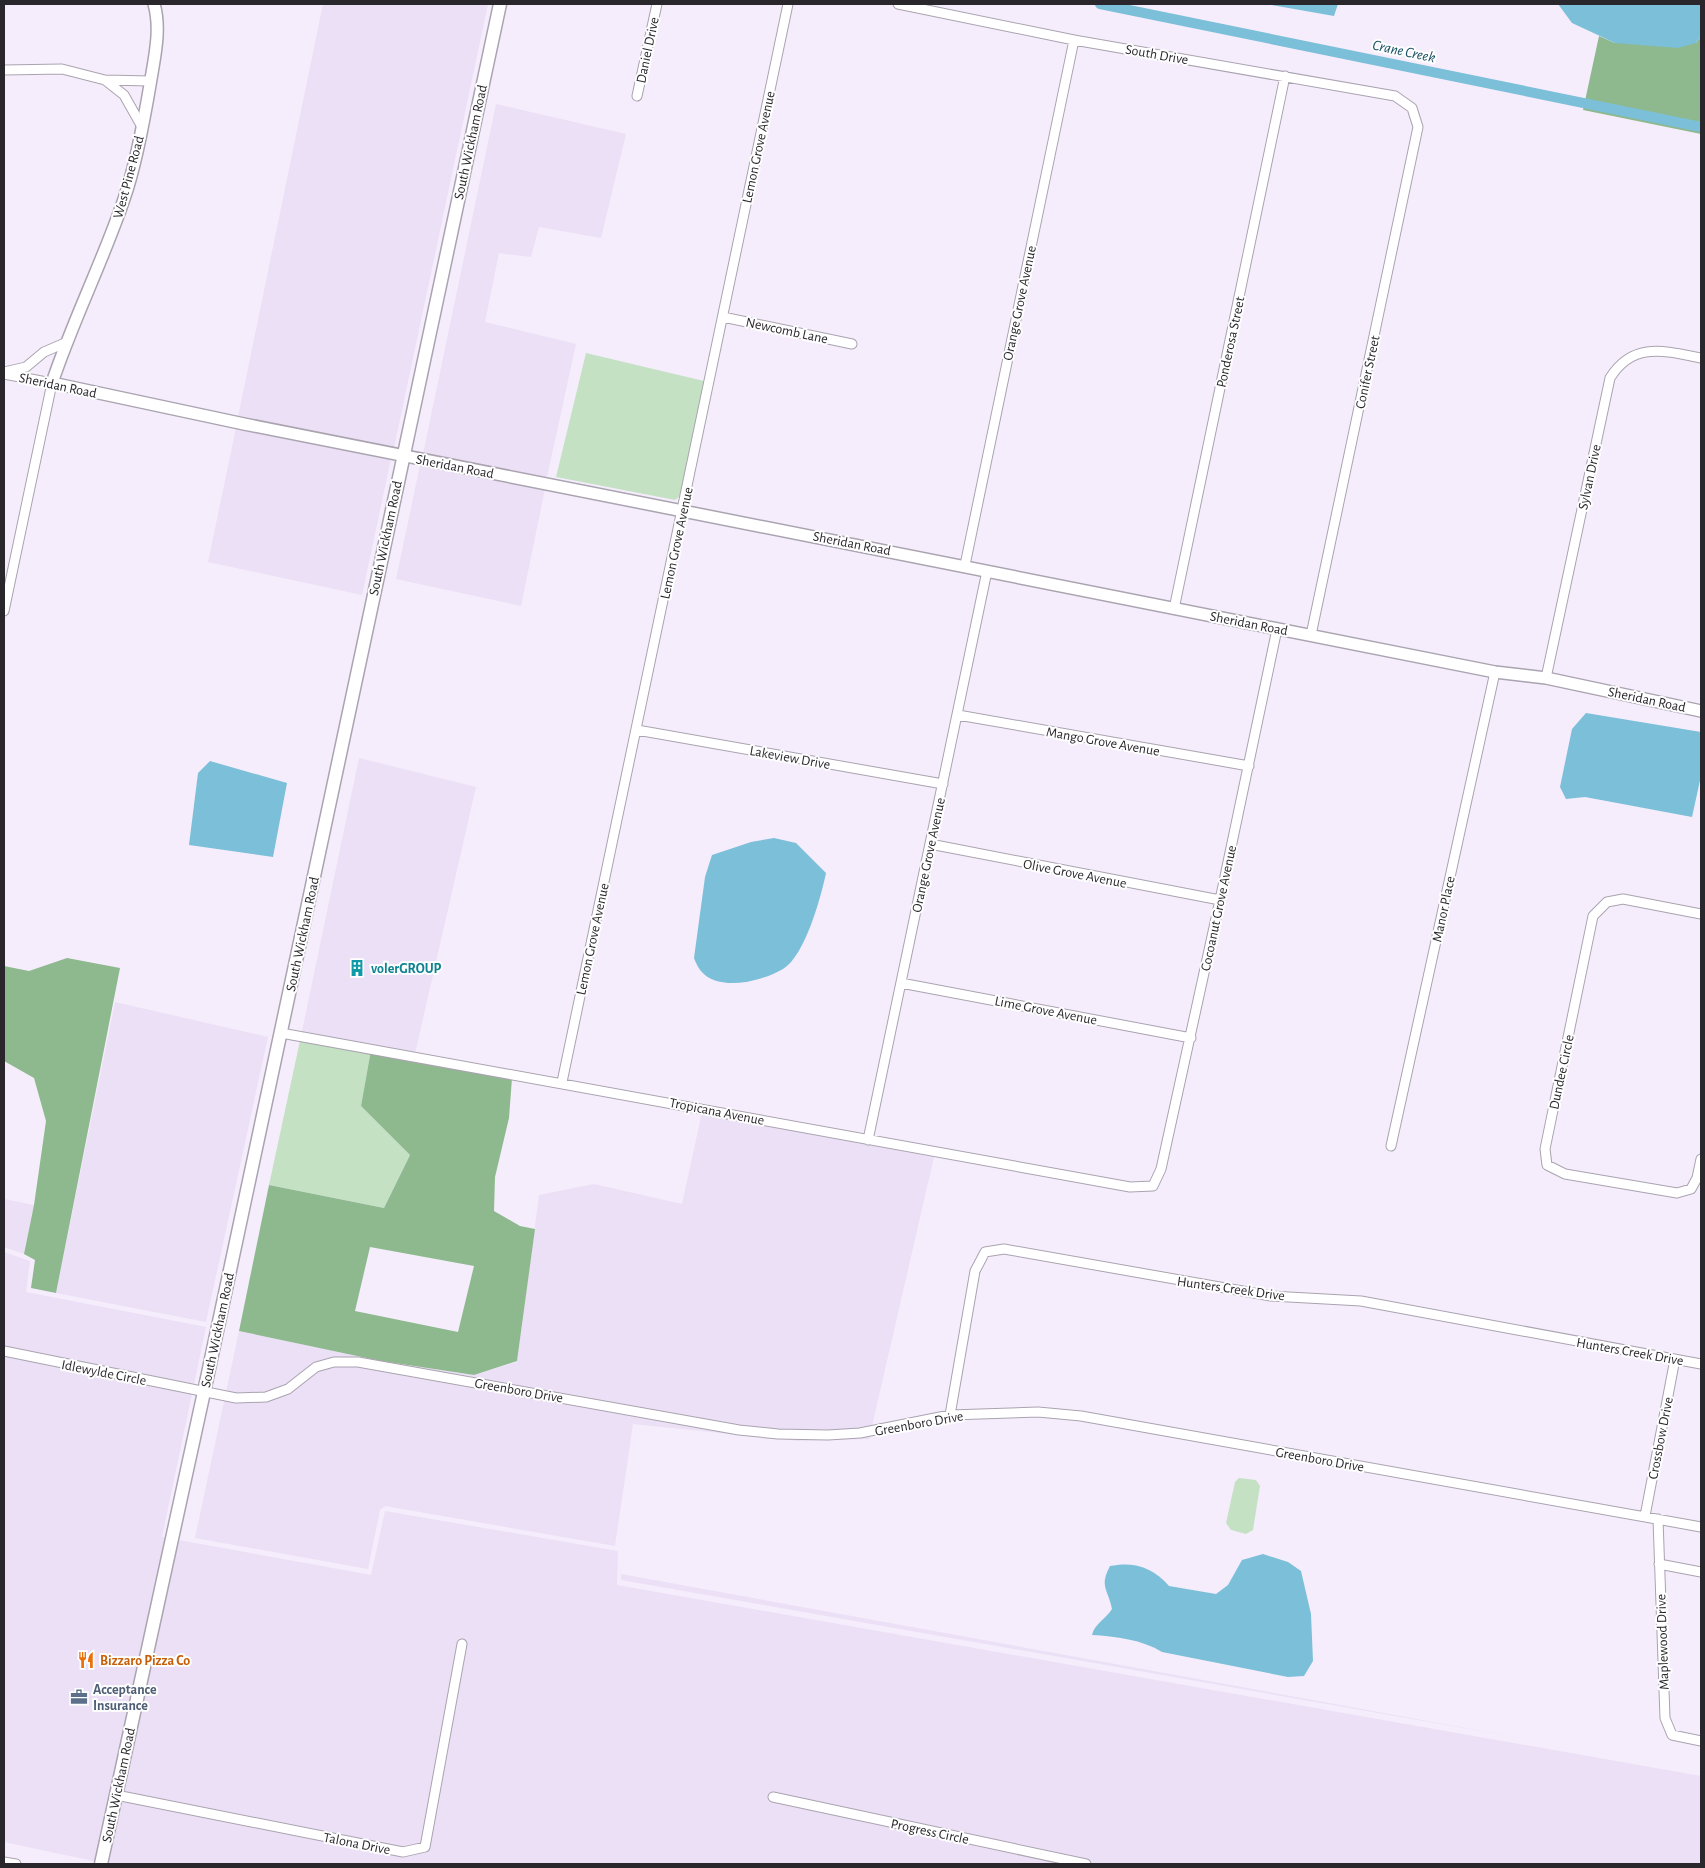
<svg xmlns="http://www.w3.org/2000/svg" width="1705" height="1868" viewBox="0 0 1705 1868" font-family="'Alegreya Sans',sans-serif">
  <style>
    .built { fill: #ebe0f5 }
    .green { fill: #c5e1c4 }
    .forest { fill: #8eb98e; fill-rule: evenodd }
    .water { fill: #7cbfd9 }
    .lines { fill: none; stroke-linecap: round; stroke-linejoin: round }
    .canal { stroke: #7cbfd9; stroke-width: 10 }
    .minor-casing { stroke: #aaa3b0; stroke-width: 11 }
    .tertiary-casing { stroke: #aaa3b0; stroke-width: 14 }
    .secondary-casing { stroke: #aaa3b0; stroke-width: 15 }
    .minor { stroke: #fff; stroke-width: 9 }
    .tertiary { stroke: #fff; stroke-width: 11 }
    .secondary { stroke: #fff; stroke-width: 12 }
    .labels { text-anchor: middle; stroke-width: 4; stroke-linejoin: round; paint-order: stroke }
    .street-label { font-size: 14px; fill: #2a272c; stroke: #fefefe }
    .culture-label { font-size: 14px; font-weight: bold; fill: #0d838f; stroke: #fefefe; text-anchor: start }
    .food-label { font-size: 14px; font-weight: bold; fill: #c56008; stroke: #fefefe; text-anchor: start }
    .service-label { font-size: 14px; font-weight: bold; fill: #4e5e75; stroke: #fefefe; text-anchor: start }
    .water-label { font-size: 15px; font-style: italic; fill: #174f61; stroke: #fefefe }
  </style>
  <rect width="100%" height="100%" fill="#f5edfc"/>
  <!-- built -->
  <path class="built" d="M323,4h165l-94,444 -156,-31z
    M496,104l130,30 -25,104 -62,-11 -8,30 -32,-4 -14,69 91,22 -29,133 -124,-23z
    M236,428l155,31 -29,136 -154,-33z
    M420,465l125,24 -24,117 -125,-27z
    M359,758l117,29 -62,271 -113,-22z
    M115,1002l153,35 -62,285 -150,-29z
    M702,1112l232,45 -65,282 -71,2 -165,-17 -18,122 -230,-40 -5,4 -12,59 -173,-31 44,-207 142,30 93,14 43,-13 22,-167 55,-11 88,20z
    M4,1199l30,6 -10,49 -20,-7z
    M4,1252l26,9 -4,31 180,35 -44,210 209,38 14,-64 233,40 -1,34 1084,191v88h-1594l-103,-22z
    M621,1574l911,166 40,7 -951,-167z"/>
  <!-- green -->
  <path class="green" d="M586,353l118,28 -23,114 -6,5 -119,-23z
    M301,1036l70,14 -10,56 49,49 -26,53 -115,-23z
    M1239,1478l17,2 4,6 -7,44 -7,4 -15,-4 -5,-7 9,-41z"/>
  <!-- forest -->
  <path class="forest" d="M1599,36l16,7h81l5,-7v98l-118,-24z
    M67,958l53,10 -64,325 -25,-5 4,-28 -11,-6 10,-49 12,-84 -12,-43 -30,-17v-95l25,5z
    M371,1050l141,28 -3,40 -14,59 -1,34 26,15 15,3 -18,132 -43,14 -93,-14 -142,-30 30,-146 115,23 26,-53 -49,-49zM370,1247l104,19 -16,66 -103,-21z"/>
  <!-- water -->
  <path class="water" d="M1266,4h72l-4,12z
    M1558,4h143v32l-5,7 -18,5 -63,-5 -43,-20z
    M1586,713l115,19v44l-9,41 -107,-20 -19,2 -6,-12 12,-58z
    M210,761l77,22 -14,74 -84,-12 9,-72z
    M774,838l22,5 30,30c-5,24 -21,83 -43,96 -15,9 -38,15 -55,14 -18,-2 -28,-8 -34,-25l11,-81 7,-22 39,-13z
    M1263,1554l25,8 13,9 10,43 2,47 -9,15 -16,1 -126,-25c-19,-12 -47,-16 -70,-17 3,-12 14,-16 20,-26 -4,-20 -13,-22 -2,-43 24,-5 44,2 59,20l47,8 12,-9 14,-25z"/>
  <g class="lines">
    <!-- canal -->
    <path class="canal" d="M1100,4l601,123"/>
    <!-- minor casing -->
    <g class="minor-casing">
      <path id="minor" d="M898,4l176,36 321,56 17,12 6,19 -107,508
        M4,70l58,-1 43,11 45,1
        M105,80l19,15 17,30
        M637,96l20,-92
        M723,317l129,27
        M4,372l22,-5 18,-15 21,-9
        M4,374l48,9 -48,228
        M965,565l109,-525
        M1174,609l111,-533
        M1546,678l64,-300c23,-37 55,-27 91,-20
        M958,715l291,51
        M637,730l306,54
        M930,844l290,56
        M1701,914l-78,-15 -16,3 -14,14 -48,233 2,16 18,9 112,19 14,-4 6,-11 4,-19
        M901,983l290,55
        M281,1033l849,154 23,-1 8,-17 59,-269 57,-271
        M562,1082l226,-1078
        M868,1140l119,-569
        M1391,1146l104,-474
        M4,1351l232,47 30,-1 22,-8 28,-22 18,-5h24l381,68 39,4 50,1 32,-2 90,-18 88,-3 43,4 620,111
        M950,1415l25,-144 10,-19 19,-3 267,47 90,5 340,63
        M1645,1516l30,-157
        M1658,1519l7,199 7,17 29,6
        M1659,1564l42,8
        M116,1795l287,57 22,-5 37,-203
        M773,1797l313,67
        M4,1862l12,2"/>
    </g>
    <!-- tertiary casing -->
    <g class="tertiary-casing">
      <path id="tertiary" d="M154,4c7,24 1,51 -3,75 -6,36 -15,86 -27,120 -21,62 -51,121 -72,184l192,41 1251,248 51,6 155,33"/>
    </g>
    <!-- secondary casing -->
    <g class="secondary-casing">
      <path id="secondary" d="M101,1864l103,-472 296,-1388"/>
    </g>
    <!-- minor -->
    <use href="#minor" class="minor"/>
    <!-- tertiary -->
    <use href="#tertiary" class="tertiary"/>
    <!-- secondary -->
    <use href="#secondary" class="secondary"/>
  </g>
  <!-- icons -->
  <defs>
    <g id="building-bare" transform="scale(1.35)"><path d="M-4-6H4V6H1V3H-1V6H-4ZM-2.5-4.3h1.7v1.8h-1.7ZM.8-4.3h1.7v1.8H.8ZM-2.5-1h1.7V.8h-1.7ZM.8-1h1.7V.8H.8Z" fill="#0f9aa8" stroke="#fefefe" stroke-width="2.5" paint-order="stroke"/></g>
    <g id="restaurant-bare" transform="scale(1.35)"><path d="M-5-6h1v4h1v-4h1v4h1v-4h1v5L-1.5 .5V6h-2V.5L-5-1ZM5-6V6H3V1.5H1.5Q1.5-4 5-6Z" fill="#e8710a" stroke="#fefefe" stroke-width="2.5" paint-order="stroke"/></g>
    <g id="office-bare" transform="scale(1.35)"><path d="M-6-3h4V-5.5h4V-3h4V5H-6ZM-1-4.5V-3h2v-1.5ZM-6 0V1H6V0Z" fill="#5c6f8a" stroke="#fefefe" stroke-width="2.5" paint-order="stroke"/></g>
  </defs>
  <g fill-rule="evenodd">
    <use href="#building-bare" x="357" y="968"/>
    <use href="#restaurant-bare" x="86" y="1660"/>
    <use href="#office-bare" x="79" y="1697"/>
  </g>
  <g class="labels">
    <!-- street labels -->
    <g class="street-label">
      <text transform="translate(647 50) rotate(-78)" y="5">Daniel Drive</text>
      <text transform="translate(1157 54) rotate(10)" y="5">South Drive</text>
      <text transform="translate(470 142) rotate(-78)" y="5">South Wickham Road</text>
      <text transform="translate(758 147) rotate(-78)" y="5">Lemon Grove Avenue</text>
      <text transform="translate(128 177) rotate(-75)" y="5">West Pine Road</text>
      <text transform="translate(1019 303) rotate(-78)" y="5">Orange Grove Avenue</text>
      <text transform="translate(787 330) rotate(12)" y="5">Newcomb Lane</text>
      <text transform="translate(1230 342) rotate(-78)" y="5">Ponderosa Street</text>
      <text transform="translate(1367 372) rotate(-78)" y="5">Conifer Street</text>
      <text transform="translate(58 385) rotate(12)" y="5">Sheridan Road</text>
      <text transform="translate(455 466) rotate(11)" y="5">Sheridan Road</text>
      <text transform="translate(1589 477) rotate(-78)" y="5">Sylvan Drive</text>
      <text transform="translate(385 538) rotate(-78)" y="5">South Wickham Road</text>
      <text transform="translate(676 543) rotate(-78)" y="5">Lemon Grove Avenue</text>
      <text transform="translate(852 543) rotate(11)" y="5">Sheridan Road</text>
      <text transform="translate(1249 623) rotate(11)" y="5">Sheridan Road</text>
      <text transform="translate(1647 699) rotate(12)" y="5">Sheridan Road</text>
      <text transform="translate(1103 741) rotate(10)" y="5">Mango Grove Avenue</text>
      <text transform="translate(790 757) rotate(10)" y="5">Lakeview Drive</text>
      <text transform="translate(928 855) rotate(-78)" y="5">Orange Grove Avenue</text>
      <text transform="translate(1075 873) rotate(11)" y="5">Olive Grove Avenue</text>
      <text transform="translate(1218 908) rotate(-78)" y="5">Cocoanut Grove Avenue</text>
      <text transform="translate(1443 909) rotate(-78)" y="5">Manor Place</text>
      <text transform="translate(302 934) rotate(-78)" y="5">South Wickham Road</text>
      <text transform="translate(592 939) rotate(-78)" y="5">Lemon Grove Avenue</text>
      <text transform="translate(1046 1010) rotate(11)" y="5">Lime Grove Avenue</text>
      <text transform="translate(1561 1072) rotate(-78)" y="5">Dundee Circle</text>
      <text transform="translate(717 1111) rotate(11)" y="5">Tropicana Avenue</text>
      <text transform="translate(1231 1288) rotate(8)" y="5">Hunters Creek Drive</text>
      <text transform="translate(217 1330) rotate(-78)" y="5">South Wickham Road</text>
      <text transform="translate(1630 1351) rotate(10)" y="5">Hunters Creek Drive</text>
      <text transform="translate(104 1372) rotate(11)" y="5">Idlewylde Circle</text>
      <text transform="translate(519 1390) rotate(10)" y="5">Greenboro Drive</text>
      <text transform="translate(919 1423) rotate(-10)" y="5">Greenboro Drive</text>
      <text transform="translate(1660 1438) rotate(-79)" y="5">Crossbow Drive</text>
      <text transform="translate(1320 1459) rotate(10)" y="5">Greenboro Drive</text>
      <text transform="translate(1662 1642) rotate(-92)" y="5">Maplewood Drive</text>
      <text transform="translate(118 1785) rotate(-78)" y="5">South Wickham Road</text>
      <text transform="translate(930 1831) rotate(12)" y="5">Progress Circle</text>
      <text transform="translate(357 1843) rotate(11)" y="5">Talona Drive</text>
    </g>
    <!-- culture labels -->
    <g class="culture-label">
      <text x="371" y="973">volerGROUP</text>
    </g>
    <!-- food labels -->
    <g class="food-label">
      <text x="100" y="1665">Bizzaro Pizza Co</text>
    </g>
    <!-- service labels -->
    <g class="service-label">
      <text x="93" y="1694">Acceptance<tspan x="93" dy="16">Insurance</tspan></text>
    </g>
    <!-- water labels -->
    <g class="water-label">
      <text transform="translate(1404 51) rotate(12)" y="5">Crane Creek</text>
    </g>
  </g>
  <!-- border -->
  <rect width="1705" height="1868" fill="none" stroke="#2a272c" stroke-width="10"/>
</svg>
